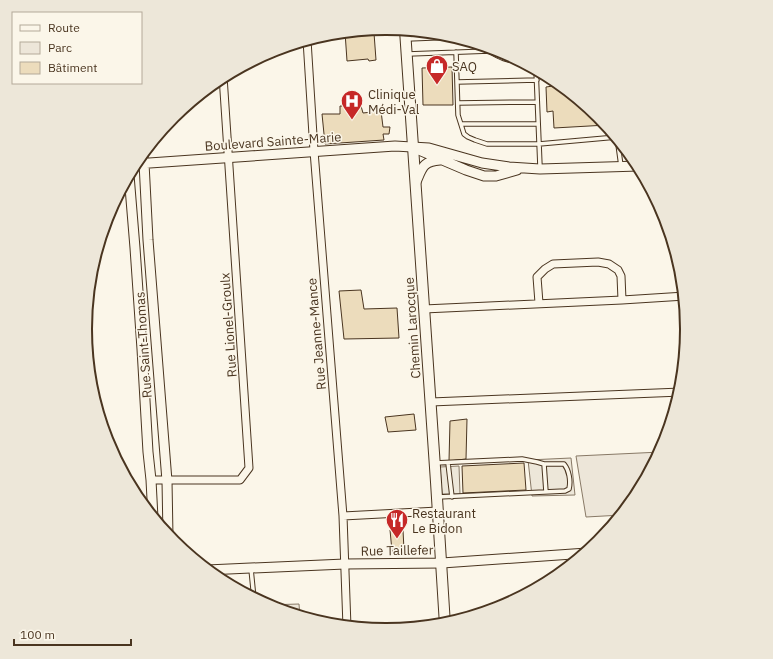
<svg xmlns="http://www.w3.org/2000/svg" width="773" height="659" viewBox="0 0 773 659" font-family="'IBM Plex Sans',sans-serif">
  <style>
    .green { fill: #ede6d9; stroke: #887966 }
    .parking { fill: #ede7d9; stroke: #887966 }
    .building { fill: #ecdcbc; stroke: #4a3520 }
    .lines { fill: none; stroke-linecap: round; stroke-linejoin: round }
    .service-casing { stroke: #4a3520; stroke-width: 5.5 }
    .minor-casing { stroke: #4a3520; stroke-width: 9 }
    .tertiary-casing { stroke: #4a3520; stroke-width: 11 }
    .secondary-casing { stroke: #4a3520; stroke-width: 12 }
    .service { stroke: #fbf6e9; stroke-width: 3.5 }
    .minor { stroke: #fbf6e9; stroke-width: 7 }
    .tertiary { stroke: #fbf6e9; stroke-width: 9 }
    .secondary { stroke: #fbf6e9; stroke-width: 10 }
    .labels { text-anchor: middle; stroke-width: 3; stroke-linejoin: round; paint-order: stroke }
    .poi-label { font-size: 13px; fill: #4a3520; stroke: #fbf6e9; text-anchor: start }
    .street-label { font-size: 13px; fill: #4a3520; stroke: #fbf6e9 }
    .rim { fill: none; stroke: #4a3520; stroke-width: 2 }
  </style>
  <rect width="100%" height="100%" fill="#fbf6e9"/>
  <!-- green -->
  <path class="green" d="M661,452l-24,45 -15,18 -36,2 -10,-61z"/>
  <!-- parking -->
  <path class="parking" d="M571,458l4,37 -43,1 -4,-36z
    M459,466l1,28h-18l-2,-27z
    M299,604l1,13 -29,-9 -5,-3z"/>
  <!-- building -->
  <path class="building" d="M370,30l4,3 2,27 -7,1 -1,-2 -21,2 -2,-29z
    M452,67l1,38h-30l-1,-37z
    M552,78l48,38 7,9 -53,3 -1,-17 -6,1 -1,-25 7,-1z
    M340,106h21l2,7 18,-2 2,16h7l-1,7h-6l1,6 -59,4 -3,-30h18z
    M361,290l3,19 33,-1 2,30 -55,1 -5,-48z
    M414,414l2,16 -28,2 -3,-15z
    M467,419l-1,40 -17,2 1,-40z
    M524,463l2,27 -63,3 -1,-27z
    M390,530h13l1,20 -12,1z"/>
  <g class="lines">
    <!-- service casing -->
    <g class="service-casing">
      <path id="service" d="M407,39l49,-2
        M489,51c11,7 18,10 31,10
        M456,52l2,63 6,19 4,3 7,3 12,4h52l78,-7
        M408,54l81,-3 4,-3
        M536,69l4,98
        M457,82l80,-2
        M458,103l79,-1
        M461,124h77
        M617,137l4,29
        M435,463l87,-4 15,3 7,2h20c5,6 7,17 5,25l-4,2 -127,6
        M448,463l4,34
        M544,464l2,28
        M251,569l3,30"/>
    </g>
    <!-- minor casing -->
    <g class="minor-casing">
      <path id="minor" d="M307,40l7,111 29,365 4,111
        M144,153v10
        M539,303l-2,-26 8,-8 8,-5 45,-2 11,2 9,6 3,6 1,24
        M424,309l198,-9 63,-4
        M431,402l250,-10
        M151,480h89l9,-12 -26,-392
        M343,516l95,-5"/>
    </g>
    <!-- tertiary casing -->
    <g class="tertiary-casing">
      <path id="tertiary" d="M419,150l47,20 18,6h12l21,-6
        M144,163l4,77 19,241 1,55
        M135,164l260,-18 34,2 53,15 27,4 31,2 99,-3
        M129,175l6,73 7,101 6,103 3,28 2,38
        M416,182c6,-14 7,-21 24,-22
        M207,570l138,-6 97,-1 145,-10"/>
    </g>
    <!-- secondary casing -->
    <g class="secondary-casing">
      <path id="secondary" d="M405,30l31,452 9,143"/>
    </g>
    <!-- service -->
    <use href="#service" class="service"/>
    <!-- minor -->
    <use href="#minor" class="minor"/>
    <!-- tertiary -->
    <use href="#tertiary" class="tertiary"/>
    <!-- secondary -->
    <use href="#secondary" class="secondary"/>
  </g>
  <!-- icons -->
  <defs>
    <g id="shop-pin" transform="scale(1.15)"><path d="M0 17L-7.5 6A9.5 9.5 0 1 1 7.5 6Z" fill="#c62828" stroke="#fbf6e9"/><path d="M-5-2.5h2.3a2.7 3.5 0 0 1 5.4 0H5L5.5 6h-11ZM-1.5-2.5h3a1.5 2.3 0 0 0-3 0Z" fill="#fff"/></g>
    <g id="hospital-pin" transform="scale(1.15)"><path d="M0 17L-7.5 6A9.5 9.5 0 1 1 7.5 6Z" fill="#c62828" stroke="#fbf6e9"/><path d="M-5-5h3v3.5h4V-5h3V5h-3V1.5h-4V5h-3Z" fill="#fff"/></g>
    <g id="restaurant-pin" transform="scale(1.15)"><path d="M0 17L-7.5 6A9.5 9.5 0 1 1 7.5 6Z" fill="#c62828" stroke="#fbf6e9"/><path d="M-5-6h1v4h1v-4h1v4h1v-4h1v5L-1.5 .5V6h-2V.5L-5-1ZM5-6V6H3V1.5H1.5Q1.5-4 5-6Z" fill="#fff"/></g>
  </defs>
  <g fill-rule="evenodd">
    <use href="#shop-pin" x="437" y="66"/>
    <use href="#hospital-pin" x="352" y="101"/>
    <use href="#restaurant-pin" x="397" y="520"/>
  </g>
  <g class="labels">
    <!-- poi labels -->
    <g class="poi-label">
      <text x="452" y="71">SAQ</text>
      <text x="368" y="99">Clinique<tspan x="368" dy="15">Médi-Val</tspan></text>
      <text x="412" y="518">Restaurant<tspan x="412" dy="15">Le Bidon</tspan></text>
    </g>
    <!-- street labels -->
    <g class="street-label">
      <text transform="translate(273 141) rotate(-4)" y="5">Boulevard Sainte-Marie</text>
      <text transform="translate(228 325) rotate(-94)" y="5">Rue Lionel-Groulx</text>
      <text transform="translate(412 328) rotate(-94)" y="5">Chemin Larocque</text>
      <text transform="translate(316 334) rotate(-95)" y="5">Rue Jeanne-Mance</text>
      <text transform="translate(143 345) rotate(-94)" y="5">Rue Saint-Thomas</text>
      <text transform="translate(397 550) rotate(-1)" y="5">Rue Taillefer</text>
    </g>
  </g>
  <!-- crop -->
  <path d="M0 0H773V659H0ZM92 329a294 294 0 1 1 588 0a294 294 0 1 1-588 0Z" fill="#ede7d9" fill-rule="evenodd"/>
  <path class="rim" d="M92 329a294 294 0 1 1 588 0a294 294 0 1 1-588 0Z"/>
  <!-- legend -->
  <rect x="12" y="12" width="130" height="72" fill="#fbf6e9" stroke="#b4a999"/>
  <rect x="20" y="25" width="20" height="6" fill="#fbf6e9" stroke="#b4a999"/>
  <text x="48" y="32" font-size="12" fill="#4a3520">Route</text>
  <rect x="20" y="42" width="20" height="12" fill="#ede6d9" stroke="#b4a999"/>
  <text x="48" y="52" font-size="12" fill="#4a3520">Parc</text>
  <rect x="20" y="62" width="20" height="12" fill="#ecdcbc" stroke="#b4a999"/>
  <text x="48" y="72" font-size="12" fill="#4a3520">Bâtiment</text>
  <!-- scale -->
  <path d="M14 639v6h117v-6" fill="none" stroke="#4a3520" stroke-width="2"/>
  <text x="20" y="639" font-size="12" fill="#4a3520" stroke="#fbf6e9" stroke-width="3" paint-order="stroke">100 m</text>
</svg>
